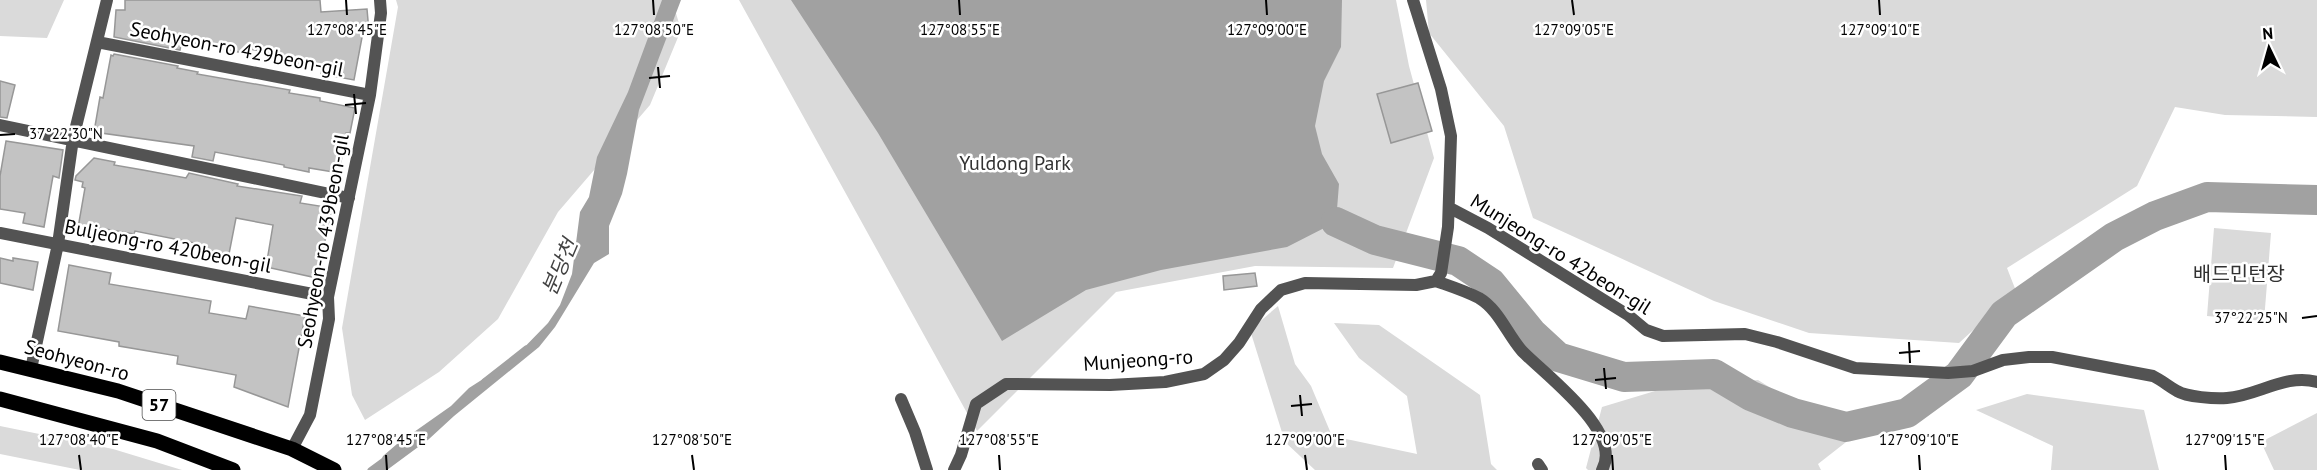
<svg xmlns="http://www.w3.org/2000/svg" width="2317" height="470" viewBox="0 0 2317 470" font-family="'PT Sans','Noto Sans KR',sans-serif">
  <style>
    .green { fill: #dadada }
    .water { fill: #a1a1a1 }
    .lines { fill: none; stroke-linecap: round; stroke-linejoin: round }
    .stream { stroke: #a1a1a1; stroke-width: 5 }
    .river { stroke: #a1a1a1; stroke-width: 30 }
    .building { fill: #c3c3c3; stroke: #979797; stroke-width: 1.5 }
    .minor { stroke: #535353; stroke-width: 12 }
    .primary { stroke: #000; stroke-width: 15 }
    .ticks { fill: none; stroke: #000; stroke-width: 2 }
    .labels { text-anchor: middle; stroke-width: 5; stroke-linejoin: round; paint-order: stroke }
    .shield { fill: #fff; stroke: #4c4c4c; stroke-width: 1.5 }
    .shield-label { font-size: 18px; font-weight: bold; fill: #000 }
    .street-label { font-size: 20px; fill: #000; stroke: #fff }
    .park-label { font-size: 20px; fill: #313131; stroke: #fff }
    .water-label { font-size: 21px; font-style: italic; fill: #424242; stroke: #fff }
    .ticks-label { font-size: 15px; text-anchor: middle; fill: #000; stroke: #fff; stroke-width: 5; stroke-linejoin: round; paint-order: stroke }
  </style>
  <rect width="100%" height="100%" fill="#fff"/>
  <!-- green -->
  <path class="green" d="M0,0h64l-17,38 -47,-2z
    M396,0h276l9,30 -31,75 -92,107 -60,107 -59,53 -74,48 -13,-25 -10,-67 56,-321z
    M739,0h657l13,66 25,92 -41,110 -138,-2 -139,26 -139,139z
    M1426,0h891v117l-92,-2 -50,-8 -38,79 -130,82 9,23 -57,52 -150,-10 -95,-32 -181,-83 -29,-92 -75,-93z
    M2214,228l57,5 -7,88 -57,-5z
    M1278,306l17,58 16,22 21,50 85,18 -10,-58 -48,-38 -25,-35 45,2 101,70 11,69 6,6h-182l-30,-28 -35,-112z
    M1758,380l66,41h49l-55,43 3,6h-233l-2,-2 16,-61 53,-16z
    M2027,394l117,16 15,60h-108l2,-24 -77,-36z
    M2317,413v57h-43l-13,-28z
    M0,426l113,23 69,21h-102l-80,-16z"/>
  <!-- water -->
  <path class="water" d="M662,0h19l-42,110 -12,64 -5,20 -13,32v28l-15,9 -39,64 -16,20 -85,69 -25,23 -42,31h-15l7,-5 4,-9 14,-12 54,-38 18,-18 42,-27 37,-38 12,-18 12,-31 8,-62 9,-15 8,-40 31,-65z
    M791,0h551l-1,47 -17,34 -9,45 7,28 17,30 -3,38 -49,25 -126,23 -75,20 -84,51 -124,-208z"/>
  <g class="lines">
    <!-- stream -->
    <path class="stream" d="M484,381l42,-33
      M370,470l15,-11"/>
    <!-- river -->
    <path class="river" d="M1336,222l39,18 83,21 33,22 41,50 26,24 66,20 90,-3 37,22 42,17 53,14 61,-14 52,-38 45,-61 110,-77 41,-21 52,-19 110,3"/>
  </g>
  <!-- building -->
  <path class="building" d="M125,0h195l1,12 46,-3 2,23h-6l-9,48 -33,-6 1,-6 -36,-6 1,-6 -37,-7 -1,5 -67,-13 -2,9 -66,-13 2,-27h9z
    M114,54l64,12 -1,2 21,4 -1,2 93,16 -1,3 31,5v3l35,7 -5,25h-4l-7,40 -30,-5v4l-25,-5v-2l-69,-13 -2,9 -21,-4 2,-11 -100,-14 6,-35 3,1 8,-43 2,1z
    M0,81l15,4 -8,33 -7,-1z
    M1418,83l14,48 -41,12 -14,-49z
    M6,141l57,9 -4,28 -6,-2 -9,51 -21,-4 2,-10 -25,-4v-33z
    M94,158l21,4 -1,3 29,5 43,8 3,-5 49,11 -1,2 65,10 -2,7 32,5 -15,70 -51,-11 7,-42 -37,-7 -7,36 -30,-5 1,-5 -65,-13 -1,3 -35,-6v4l-21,-4 7,-40 -3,-1 1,-5 -8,-2 1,-4z
    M0,258l13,3v-3l25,4 -5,28 -33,-7z
    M69,265l42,8 -2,11 102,17 -2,12 37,6 3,-13 56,10 -17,91 -54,-20 2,-12 -59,-11 1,-8 -59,-10v-4l-61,-11z
    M1255,273l2,13 -33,4 -1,-14z"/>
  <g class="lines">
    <!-- minor -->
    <path class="minor" d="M97,42l273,53
      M0,125l349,73
      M1450,208l38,20 140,87 18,15 17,6 82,-2 32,8 78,26 93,5 25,-2 30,-11 26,-3h23l101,19c10,5 15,10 24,15 10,6 38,8 50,7 30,-2 59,-25 90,-16
      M0,233l328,64
      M1436,281c14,5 30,10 43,17 20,12 28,36 43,53 23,24 102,81 80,119
      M31,369l27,-125 15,-105 34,-139
      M901,399l14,33 12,38
      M292,449l18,-34 19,-96 -1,-22 42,-202 11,-82 -1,-13
      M1538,464l4,6
      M954,470l7,-15 15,-51 30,-20 104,1 55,-3 39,-8 20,-14 15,-17 22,-34 20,-19 24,-7 111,2 20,-4 5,-8 7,-46 3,-91 -10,-47 -28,-89"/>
    <!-- primary -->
    <path class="primary" d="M0,362l118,29 174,58 42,21
      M0,399l157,42 76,29"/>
  </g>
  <!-- ticks -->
  <path class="ticks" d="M346,0l1,15M653,0l1,15M959,0l1,15M1266,0l1,15M1572,0l2,15M1879,0l1,15M658,67l2,21M649,78l21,-2M354,94l2,20M345,105l21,-2M0,135l15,-1M2302,318l15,-2M1909,342l1,21M1899,353l21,-2M1604,368l2,21M1595,380l21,-2M1300,395l2,21M1291,406l21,-2M79,455l2,15M386,455l1,15M692,455l2,15M999,455l1,15M1305,455l2,15M1612,455l1,15M1919,455l1,15M2225,455l1,15"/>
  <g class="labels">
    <!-- shield labels -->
    <rect class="shield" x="142.5" y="390" width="33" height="30" rx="4.5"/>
    <g class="shield-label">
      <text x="159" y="411">57</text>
    </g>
    <!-- street labels -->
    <g class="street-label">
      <text transform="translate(237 49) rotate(11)" y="7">Seohyeon-ro 429beon-gil</text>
      <text transform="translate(323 241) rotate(-80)" y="7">Seohyeon-ro 439beon-gil</text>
      <text transform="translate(168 246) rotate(11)" y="7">Buljeong-ro 420beon-gil</text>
      <text transform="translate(1561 254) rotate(32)" y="7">Munjeong-ro 42beon-gil</text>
      <text transform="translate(77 360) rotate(15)" y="7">Seohyeon-ro</text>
      <text transform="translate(1138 360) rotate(-4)" y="7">Munjeong-ro</text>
    </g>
    <!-- park labels -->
    <g class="park-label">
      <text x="1015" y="170">Yuldong Park</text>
      <text x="2239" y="281">배드민턴장</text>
    </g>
    <!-- water labels -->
    <g class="water-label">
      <text transform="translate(560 267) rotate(-67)" y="7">분당천</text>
    </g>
  </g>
  <g class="ticks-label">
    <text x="347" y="35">127°08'45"E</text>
    <text x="654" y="35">127°08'50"E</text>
    <text x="960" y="35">127°08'55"E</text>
    <text x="1267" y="35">127°09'00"E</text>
    <text x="1574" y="35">127°09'05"E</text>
    <text x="1880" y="35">127°09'10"E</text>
    <text x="66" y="139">37°22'30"N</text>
    <text x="2251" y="323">37°22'25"N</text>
    <text x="79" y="445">127°08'40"E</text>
    <text x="386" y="445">127°08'45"E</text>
    <text x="692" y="445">127°08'50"E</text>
    <text x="999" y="445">127°08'55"E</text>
    <text x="1305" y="445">127°09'00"E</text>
    <text x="1612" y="445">127°09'05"E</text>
    <text x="1919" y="445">127°09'10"E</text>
    <text x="2225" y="445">127°09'15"E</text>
  </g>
  <!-- north arrow -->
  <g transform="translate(2269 48) rotate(355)" stroke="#ffffff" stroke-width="4.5" paint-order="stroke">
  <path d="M0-4.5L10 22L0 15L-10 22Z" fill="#000000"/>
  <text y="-9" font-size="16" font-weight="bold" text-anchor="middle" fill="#000000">N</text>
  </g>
</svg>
